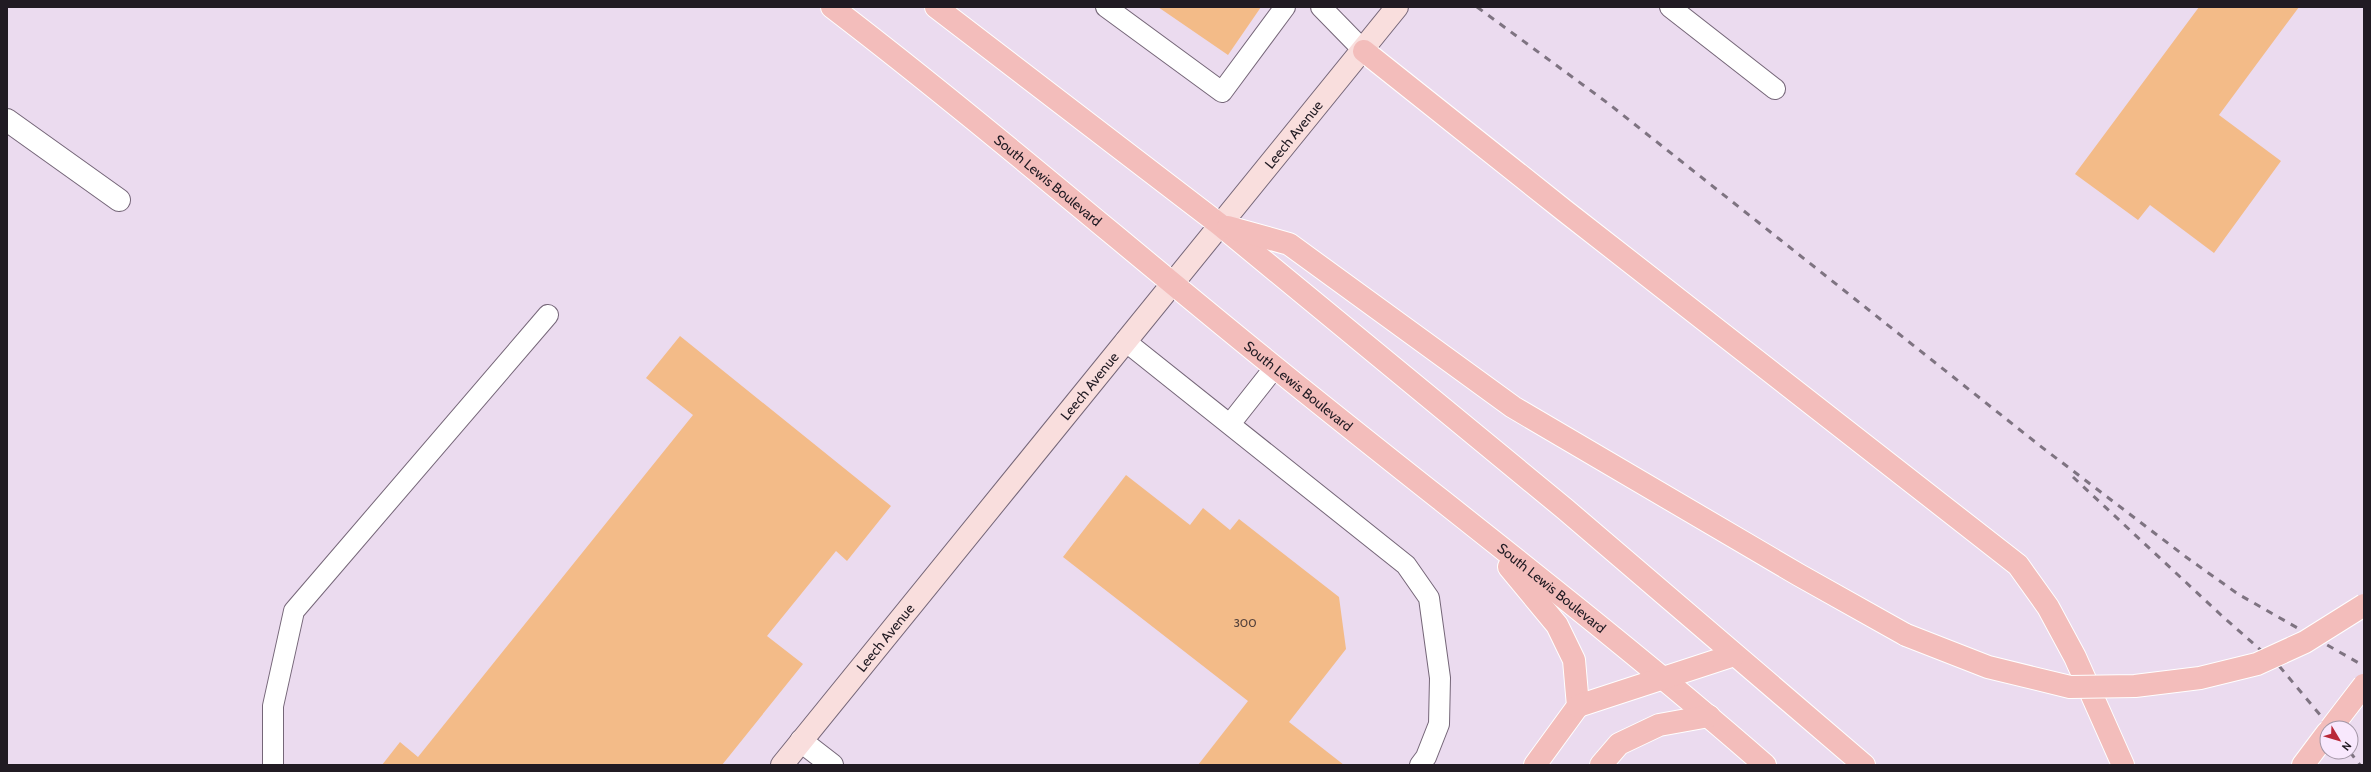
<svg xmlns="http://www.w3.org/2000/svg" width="2371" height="772" viewBox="0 0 2371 772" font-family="Cabin,sans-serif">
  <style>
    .building { fill: #f3bb88 }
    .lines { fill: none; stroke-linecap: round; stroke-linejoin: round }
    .lane-casing { stroke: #756678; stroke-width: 22 }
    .street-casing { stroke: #756678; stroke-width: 24 }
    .secondary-casing { stroke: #756678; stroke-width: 24 }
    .primary-casing { stroke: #fff; stroke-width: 24 }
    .lane { stroke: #fff; stroke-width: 20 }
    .street { stroke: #fff; stroke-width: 22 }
    .secondary { stroke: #f9dedd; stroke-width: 22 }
    .primary { stroke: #f3bdbb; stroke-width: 22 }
    .rail { stroke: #7e7381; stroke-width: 3; stroke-dasharray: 7 7; stroke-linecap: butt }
    .primary-bridge-casing { stroke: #fff; stroke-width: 24; stroke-linecap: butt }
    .primary-bridge { stroke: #f3bdbb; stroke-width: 22 }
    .labels { text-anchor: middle; stroke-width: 3; stroke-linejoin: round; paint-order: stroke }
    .number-label { font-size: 12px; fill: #56433c }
    .street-label { font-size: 14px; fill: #211b23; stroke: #f8e8fd }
  </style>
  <rect width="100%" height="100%" fill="#ebdbef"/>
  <!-- building -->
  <path class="building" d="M1158,7h103l-33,48z
    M2199,7h100l-80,108 62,46 -67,92 -64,-48 -12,15 -63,-46z
    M680,336l211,170 -44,55 -11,-10 -69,85 36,28 -81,101h-340l18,-23 18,15 275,-342 -47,-37z
    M1126,475l64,50 13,-17 27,22 9,-11 100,78 7,52 -57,73 55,43h-146l50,-64 -185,-144z"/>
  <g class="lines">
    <!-- lane casing -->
    <g class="lane-casing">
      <path id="lane" d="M1106,7l116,85 63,-85
        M1321,7l43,44
        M1670,7l105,82
        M1125,341l281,224 23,33 11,80 -1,46 -13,33 -6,8
        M1230,424l45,-57
        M273,765v-59l21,-95 254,-296"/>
    </g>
    <!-- street casing -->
    <g class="street-casing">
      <path id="street" d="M7,120l112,80
        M801,741l31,24"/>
    </g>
    <!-- secondary casing -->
    <g class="secondary-casing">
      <g id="secondary">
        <path id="s1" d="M782,765l615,-758"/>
      </g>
    </g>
    <!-- primary casing -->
    <g class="primary-casing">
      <g id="primary">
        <path id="s2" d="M832,7c150,115 293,239 440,358 165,134 334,261 493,400"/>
        <path d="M936,7l283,217 346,285 299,256"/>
        <path d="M1364,51l201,160 453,354 30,42 27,50 48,108"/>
        <path d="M1228,227l61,17 224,163 286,168 107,60"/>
        <path d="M1509,567l48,58 17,35 4,46 -43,59"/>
        <path d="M1578,706l156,-51"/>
        <path d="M1601,765l18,-21 40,-19 50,-9"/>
        <path d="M2303,765l24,-32"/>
      </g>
    </g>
    <!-- lane -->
    <use href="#lane" class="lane"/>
    <!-- street -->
    <use href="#street" class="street"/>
    <!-- secondary -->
    <use href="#secondary" class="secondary"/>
    <!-- primary -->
    <use href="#primary" class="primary"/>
    <!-- rail -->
    <path class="rail" d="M1477,7l132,97 430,341 147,112 52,37 126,72
      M2073,477l148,138 59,52 51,61
      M2350,752l10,13"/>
    <!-- primary-bridge casing -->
    <g class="primary-bridge-casing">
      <path id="primary-bridge" d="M1906,635l82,32 82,20 65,-1 65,-8 57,-14 48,-22 59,-37
        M2331,728l33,-43"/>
    </g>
    <!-- primary-bridge -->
    <use href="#primary-bridge" class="primary-bridge"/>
  </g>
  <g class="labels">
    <!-- number labels -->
    <g class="number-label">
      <text x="1245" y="627">300</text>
    </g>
    <!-- street labels -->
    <g class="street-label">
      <text dy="5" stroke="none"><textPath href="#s1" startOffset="812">Leech Avenue</textPath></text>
      <text dy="5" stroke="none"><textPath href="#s2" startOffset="277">South Lewis Boulevard</textPath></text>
      <text dy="5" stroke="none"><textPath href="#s1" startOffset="488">Leech Avenue</textPath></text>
      <text dy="5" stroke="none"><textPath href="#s2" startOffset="601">South Lewis Boulevard</textPath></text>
      <text dy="5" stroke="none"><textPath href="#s2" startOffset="925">South Lewis Boulevard</textPath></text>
      <text dy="5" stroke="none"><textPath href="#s1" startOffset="164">Leech Avenue</textPath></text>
    </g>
  </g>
  <!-- border -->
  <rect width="2371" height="772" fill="none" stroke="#211b23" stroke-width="16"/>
  <!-- north arrow -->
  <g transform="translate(2339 740) rotate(128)"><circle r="19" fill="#f8e8fd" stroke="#a296a6"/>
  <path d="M0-3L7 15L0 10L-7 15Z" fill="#b92838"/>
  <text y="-6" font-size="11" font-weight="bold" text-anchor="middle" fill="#211b23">N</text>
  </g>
</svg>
